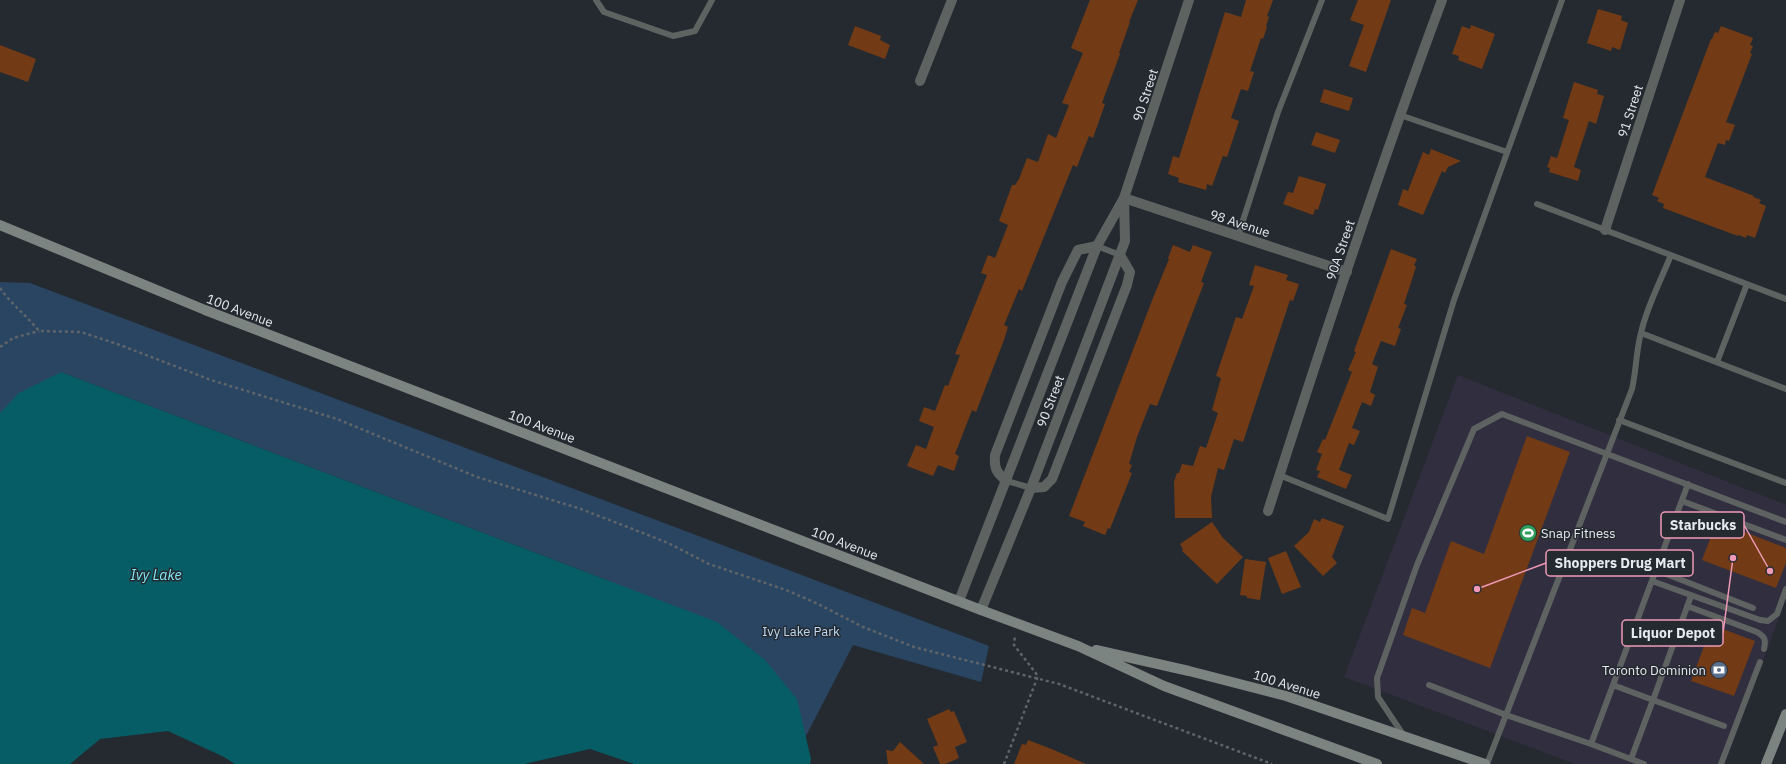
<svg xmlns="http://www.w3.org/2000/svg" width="1786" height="764" viewBox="0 0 1786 764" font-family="'IBM Plex Sans',sans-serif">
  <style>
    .commercial { fill: #312e3f }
    .green { fill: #2a4562 }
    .water { fill: #065d66 }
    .building { fill: #723b15 }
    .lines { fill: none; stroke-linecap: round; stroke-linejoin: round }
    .path { stroke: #5f646a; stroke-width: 2.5; stroke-dasharray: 3 3; stroke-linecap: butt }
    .service { stroke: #5e6362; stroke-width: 6 }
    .minor { stroke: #5e6362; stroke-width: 10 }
    .tertiary { stroke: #5e6362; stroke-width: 10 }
    .secondary { stroke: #7c8481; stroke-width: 10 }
    .labels { text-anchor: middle; stroke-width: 3; stroke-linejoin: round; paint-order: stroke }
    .street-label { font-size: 13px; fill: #e6eaef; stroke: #242a30 }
    .poi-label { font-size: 13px; fill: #e6eaef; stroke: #242a30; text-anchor: start }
    .park-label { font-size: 13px; fill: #bed8f4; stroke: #242a30 }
    .water-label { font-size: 14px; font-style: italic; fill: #84eaf9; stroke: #242a30 }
    .leader { fill: none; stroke: #f09ab7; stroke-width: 1.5 }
    .callout-dot { fill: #f09ab7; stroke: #242a30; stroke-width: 1.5 }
    .callout { fill: #242a30; stroke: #f09ab7; stroke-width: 1.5 }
    .callout-label { font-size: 14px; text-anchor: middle; font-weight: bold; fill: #e6eaef }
  </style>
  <rect width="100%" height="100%" fill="#242a30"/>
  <!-- commercial -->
  <path class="commercial" d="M1458,375l328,130v94l-61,165h-150l-231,-87z"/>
  <!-- green -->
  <path class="green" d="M0,282l30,1 959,363 -8,36 -128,-37 -47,91 -58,-90 -141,-66 -546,-208 -61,42z"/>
  <!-- water -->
  <path class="water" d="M61,372l656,250 48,38 32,39 14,60 -1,5h-176l-44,-15 -66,15h-289l-11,-7 -56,-26 -68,8 -30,25h-70v-351l19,-20z"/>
  <!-- building -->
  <path class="building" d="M1090,0h48l-9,22h1l-11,31 1,1 -18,49 3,1 -12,34 -4,-2 -12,31 -4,-2 -51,126 -3,-2 -15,36 4,2 -4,13 -28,72 -4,-2 -17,44 4,2 -5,15 -16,-6 -5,11 -26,-10 9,-21 10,4 8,-22 -15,-6 5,-14 11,4 10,-26 3,1 12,-31 -5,-1 32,-79 -6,-2 7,-18 7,3 13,-33 -9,-4 13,-36h3l4,-6 8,-21 11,4 10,-28 8,4 13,-33 -7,-2 21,-50 -12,-5z
    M1246,0h27l-6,16 2,1 -3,9 1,1 -4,12 -2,-1 -11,33 4,1 -6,19 -7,-2 -10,29 8,3 -12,36 -4,-1 -11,30 -5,-2 -1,6 -28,-8 1,-4 -11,-4 5,-18 6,2 46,-146 16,5z
    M1358,0h33l-25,72 -17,-6 15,-41 -14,-5z
    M1598,9l24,7 -1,4 7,3 -8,27 -8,-3 -1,4 -24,-8z
    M1471,25l24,9 -13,35 -24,-9 1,-4 -7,-2 10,-28 8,3z
    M855,26l26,10 -1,4 10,5 -5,14 -37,-14z
    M1721,26l32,12 -3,7 3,1 -3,7 2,1 -26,68 9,3 -6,16 -3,-1 -1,5 -7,-2 -13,34 49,19 -1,1 8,3 -2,3 7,3 -11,32 -8,-3 -1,3 -7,-3 -1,1 -75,-28 1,-4 -7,-3 2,-3 -7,-3 59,-156h1l3,-7 3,1z
    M0,45l36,14 -8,23 -28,-10z
    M1574,82l24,8 -1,4 7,2 -8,28 -7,-3 -15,46 7,3 -3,11 -29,-9 1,-4 -3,-1 4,-11 6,2 12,-38 -6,-2z
    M1324,89l29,9 -4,13 -29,-9z
    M1316,132l24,8 -5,13 -24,-8z
    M1431,149l30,12 -13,6 -3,6 -3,-2 -19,44 -25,-10 5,-16 5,2 15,-39 6,3z
    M1299,176l27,8 -8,26 -3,-1 -2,6 -30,-11 5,-12 5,1z
    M1173,245l17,7 3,-7 19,7 -11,30 3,1 -47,123 -7,-2 -13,33 -8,27 3,1 -3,7 3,1 -22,56 -2,-1 -3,7 -22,-9 2,-4 -16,-6 84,-218 16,-39 -1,-1z
    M1391,249l26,10 -3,6 2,2 -12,37 3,1 -9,23 3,1 -6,17 -14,-5 -9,23 6,3 -8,25 5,3 -4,11 -9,-4 -10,26 8,3 -6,14 -5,-2 -10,27 13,5 -6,14 -29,-12 3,-6 -4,-1 6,-16 -5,-2 6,-13 2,1 27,-68 -4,-2 8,-18 -2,-1z
    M1255,265l33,10 -2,5 13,4 -6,17 -3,-1 -47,142 -9,-3 -10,31 -6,-2 -7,29 1,21h-37l-1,-36 3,-9h2l3,-9 11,2 7,-20 6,2 12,-35 -6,-3 9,-32 -5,-2 20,-59 6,2 12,-33 -5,-1z
    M1527,436l43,16 -80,216 -87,-33 9,-27 13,5 26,-72 33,13z
    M1322,518l22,8 -12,31 5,6 -14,13 -29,-30 15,-14 5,-13 6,3z
    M1717,521l69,27v15l-10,25 -74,-28z
    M1212,522l11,16 20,19 -26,27 -35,-33 1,-2 -3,-5z
    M1286,551l15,36 -19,7 -14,-36z
    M1245,559l21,3 -6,38 -13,-2v-2l-7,-1z
    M1712,625l43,16 -21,55 -43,-15z
    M949,709l2,3 3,-1 13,31 -12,5 4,11 -14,6h-5l-7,-17 5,-2 -11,-26z
    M1028,740l26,10 32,14h-72l8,-20 4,1z
    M900,742l24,22h-36l-2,-14 7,1z"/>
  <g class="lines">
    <!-- path -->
    <path class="path" d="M0,288c11,16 27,28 39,43l42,1 39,13 91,35 126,39 140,58 101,31 47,18 43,17 41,21 77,26 30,13 47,24 51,20 145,37 213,80
      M0,347l13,-9 26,-7
      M1004,764l34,-88 -24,-31 1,-10"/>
    <!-- service -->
    <path class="service" d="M596,0l8,12 69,24 22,-5 17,-31
      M1400,115l107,37
      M1537,204l249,95
      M1238,236l40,-124 44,-112
      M1097,246l23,9
      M1641,333l145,56
      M1717,362l30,-78
      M1619,420l167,63
      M1279,475l109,44 66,-219 108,-300
      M1007,481l24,7
      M1682,501l104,39
      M1656,570l97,38
      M1652,581l108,39 8,1 9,-7 9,-25
      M1687,606l70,26c8,5 9,7 7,17
      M1429,685l77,30 85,29 97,-260
      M1613,685l40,15 38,-104
      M1404,736l-26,-39 -1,-19 40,-113 57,-136 28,-15 284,108
      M1591,744l53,20
      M1631,759l22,-59 71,26
      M1487,764l145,-375c4,-17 4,-35 8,-52 6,-28 20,-55 31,-82
      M1721,764l39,-102"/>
    <!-- minor -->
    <path class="minor" d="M920,81l32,-81
      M1124,198l223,74
      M1605,230l75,-230
      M1007,481c-11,-8 -13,-13 -12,-26l67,-173 16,-32 19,-4
      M1031,488l13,-1 8,-8 75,-194 3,-13 -10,-17
      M1268,511c55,-171 111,-342 174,-511"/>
    <!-- tertiary -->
    <path class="tertiary" d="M959,601l138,-355 27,-48 65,-198
      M981,610l50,-122 94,-247 -1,-43"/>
    <!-- secondary -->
    <path class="secondary" d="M0,225l205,85 776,300 97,36 86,40 213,78
      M1096,650l93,21 97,25 199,68
      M1766,764l20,-50"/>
  </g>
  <!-- icons -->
  <defs>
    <g id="stadium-disc" transform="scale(0.9)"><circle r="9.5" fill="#2e9e5b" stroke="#242a30"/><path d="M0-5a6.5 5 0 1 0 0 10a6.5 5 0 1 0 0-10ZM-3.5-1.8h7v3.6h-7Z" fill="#fff"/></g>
    <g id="bank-disc" transform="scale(0.9)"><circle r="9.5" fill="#5c6f8a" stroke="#242a30"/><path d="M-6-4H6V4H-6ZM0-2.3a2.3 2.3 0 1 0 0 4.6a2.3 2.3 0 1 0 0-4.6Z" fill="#fff"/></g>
  </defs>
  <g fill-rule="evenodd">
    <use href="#stadium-disc" x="1528" y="533"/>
    <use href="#bank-disc" x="1719" y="670"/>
  </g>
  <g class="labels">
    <!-- street labels -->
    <g class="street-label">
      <text transform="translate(1145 95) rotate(-72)" y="5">90 Street</text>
      <text transform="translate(1630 111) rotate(-72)" y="5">91 Street</text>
      <text transform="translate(1240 223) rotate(18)" y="5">98 Avenue</text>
      <text transform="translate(1340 250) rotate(-71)" y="5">90A Street</text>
      <text transform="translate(240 310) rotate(21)" y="5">100 Avenue</text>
      <text transform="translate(1050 401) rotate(-69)" y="5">90 Street</text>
      <text transform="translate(542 426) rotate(21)" y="5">100 Avenue</text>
      <text transform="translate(845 543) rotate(21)" y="5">100 Avenue</text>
      <text transform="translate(1287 684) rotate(17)" y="5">100 Avenue</text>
    </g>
    <!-- poi labels -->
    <g class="poi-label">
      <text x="1541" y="538">Snap Fitness</text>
      <text x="1706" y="675" text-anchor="end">Toronto Dominion</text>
    </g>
    <!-- park labels -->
    <g class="park-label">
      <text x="801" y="636">Ivy Lake Park</text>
    </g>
    <!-- water labels -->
    <g class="water-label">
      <text x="156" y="580">Ivy Lake</text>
    </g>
  </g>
  <!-- callouts -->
  <path class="leader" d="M1770 571L1744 525M1477 589L1546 563M1733 558L1723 633"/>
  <g class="callout-dot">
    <circle cx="1770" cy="571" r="4"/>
    <circle cx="1477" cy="589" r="4"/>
    <circle cx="1733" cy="558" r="4"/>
  </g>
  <g class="callout">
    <rect x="1661" y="512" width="83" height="26" rx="4"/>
    <rect x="1546" y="550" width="147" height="26" rx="4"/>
    <rect x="1622" y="620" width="101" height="26" rx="4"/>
  </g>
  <g class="callout-label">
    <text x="1703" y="530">Starbucks</text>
    <text x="1620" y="568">Shoppers Drug Mart</text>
    <text x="1673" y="638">Liquor Depot</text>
  </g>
</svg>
